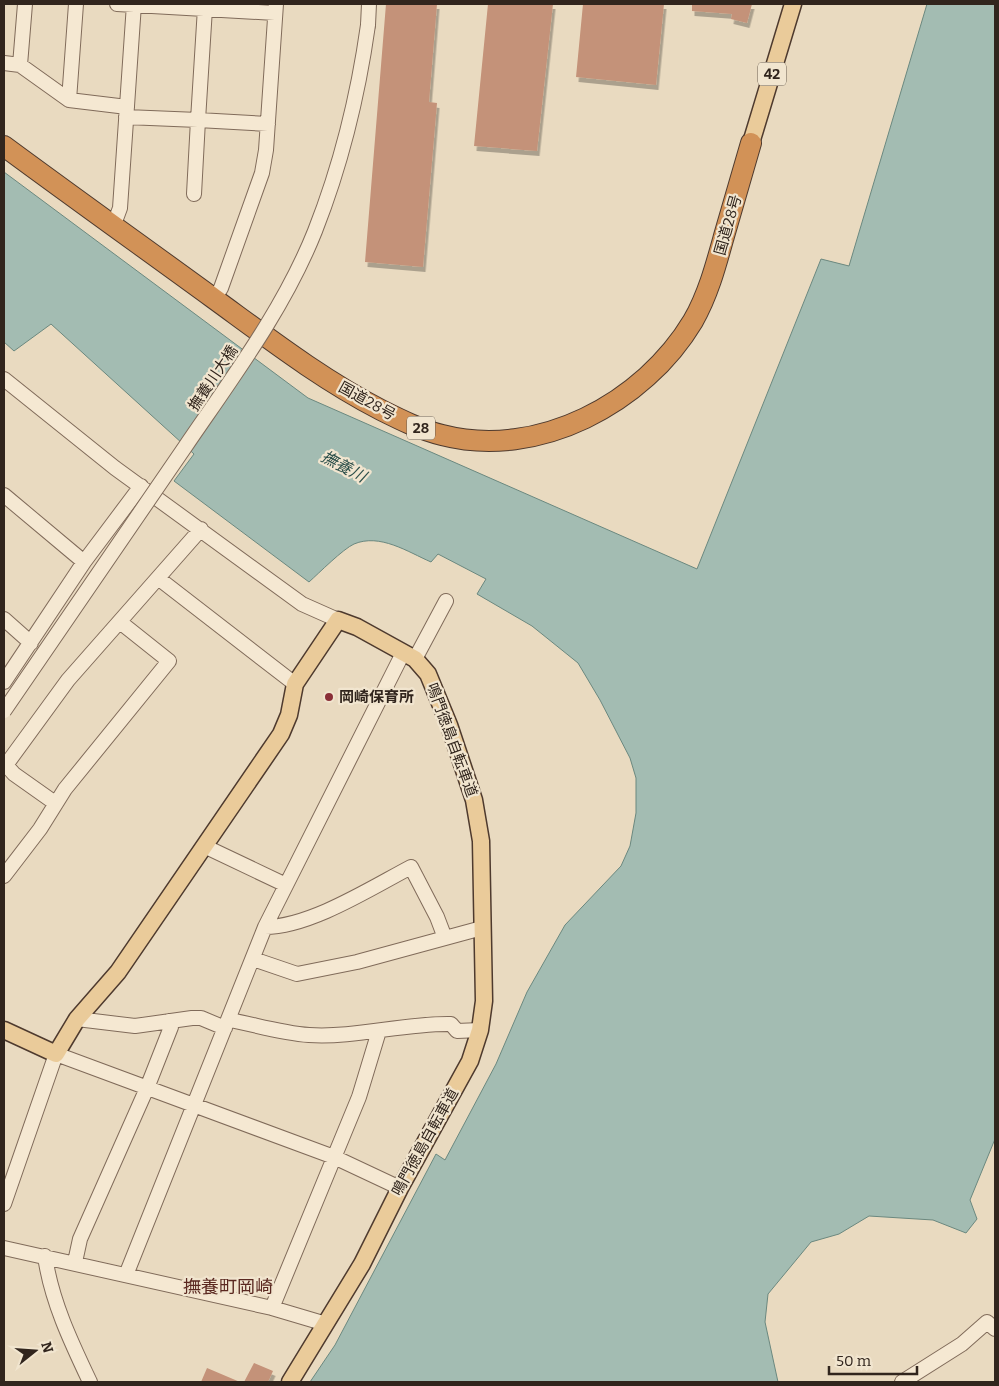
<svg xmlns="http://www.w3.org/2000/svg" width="999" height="1386" viewBox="0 0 999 1386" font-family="Bitter,'Noto Sans JP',serif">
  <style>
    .water { fill: #a3bcb2; stroke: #6b887f }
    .building { fill: #c49279; filter: url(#shadow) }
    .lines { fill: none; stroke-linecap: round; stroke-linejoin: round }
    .minor-casing { stroke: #806b5a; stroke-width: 16 }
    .major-casing { stroke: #4e3a2e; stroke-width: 19 }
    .highway-casing { stroke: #4e3a2e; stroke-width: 22 }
    .minor { stroke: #f5e8d2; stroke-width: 14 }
    .major { stroke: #eacb9a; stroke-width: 16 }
    .highway { stroke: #d29257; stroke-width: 20 }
    .minor-bridge-casing { stroke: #806b5a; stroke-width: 16; stroke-linecap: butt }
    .minor-bridge { stroke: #f5e8d2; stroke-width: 14 }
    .poi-dot { fill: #8a2f37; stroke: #f1e5cf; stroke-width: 2 }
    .labels { text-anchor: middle; stroke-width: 4.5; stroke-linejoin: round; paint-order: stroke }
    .shield { fill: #f1e5cf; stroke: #6b5f52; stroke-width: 1 }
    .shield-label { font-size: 14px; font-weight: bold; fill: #31251d }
    .street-label { font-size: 15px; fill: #31251d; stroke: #f1e5cf }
    .poi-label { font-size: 15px; font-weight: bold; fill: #31251d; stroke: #f1e5cf; text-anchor: start }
    .water-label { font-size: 16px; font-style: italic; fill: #2d504b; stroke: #f1e5cf }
    .quarter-label { font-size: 18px; fill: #5a2820; stroke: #f1e5cf }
  </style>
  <defs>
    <filter id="shadow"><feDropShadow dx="2.5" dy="5" stdDeviation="0" flood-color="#0004"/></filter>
  </defs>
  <rect width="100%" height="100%" fill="#e9dac0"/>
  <!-- water -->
  <path class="water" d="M927,4h68v1135l-25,61 7,19 -11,14 -33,-13 -64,-4 -30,18 -28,8 -43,52 -3,28 13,60h-468l25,-37 101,-191 9,6 51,-96 31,-72 38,-67 56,-59 9,-20 6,-33v-35l-6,-20 -30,-58 -22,-37 -46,-37 -55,-32 9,-15 -48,-25 -7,8c-23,-10 -51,-29 -77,-18 -11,5 -35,29 -45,38l-135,-101 20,-27 -143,-130 -37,27 -10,-9v-170l304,226 389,171 124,-310 28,7z"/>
  <!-- building -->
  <path class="building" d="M386,4h51l-8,98 8,1 -14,164 -58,-5z
    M488,4h65l-16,147 -63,-5z
    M583,4h81l-8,81 -80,-8z
    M692,4h60l-5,19 -16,-4 1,-5 -40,-3z
    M254,1363l19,8 -5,11h-24z
    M207,1368l33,14h-39z"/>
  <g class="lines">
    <!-- minor casing -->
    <g class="minor-casing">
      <path id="minor" d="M76,4l-7,96 58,7
        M117,4l158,9
        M205,8l-7,112 70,4
        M368,25l1,-21
        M4,63l16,2 49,35
        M20,65l5,-61
        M126,117l72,3 -4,74
        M113,227l7,-19 14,-204
        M214,299l7,-11 41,-115 4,-23 10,-146
        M4,379l111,89 187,136 36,16
        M4,495l80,67
        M158,578l137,106
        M4,619l27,24
        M415,659l31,-58
        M4,682l80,-120 57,-76
        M55,803l-41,-29 -8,-9 62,-85 133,-151
        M204,846l82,39
        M4,876l36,-47 25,-40 104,-128 -49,-39
        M265,927c45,0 106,-39 146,-60l26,50 8,21
        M253,959l44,15 60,-12 125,-34
        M77,1019l58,7 57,-8h9l24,10
        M230,1020c26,5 52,13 79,15 47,3 95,-12 142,-11l6,7 23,-1
        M4,1204l52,-150 278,103 66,31
        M4,1248l268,60 54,16
        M45,1256c6,44 26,86 45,126
        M75,1262l5,-23 67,-151 24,-61 -2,-6
        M126,1275l139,-348 138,-274
        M272,1308l87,-211 20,-66
        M902,1382l60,-38 25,-22 8,7"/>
    </g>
    <!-- major casing -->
    <g class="major-casing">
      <path id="major" d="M751,143l42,-139
        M4,1030l52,24 21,-35 41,-47 163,-238 8,-19 6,-31 43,-64 19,7 58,32 13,15 21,51 25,75 7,41 3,160 -4,29 -10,31 -70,127 -38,76 -72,118"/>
    </g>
    <!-- highway casing -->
    <g class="highway-casing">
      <path id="highway" d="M4,146c69,51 139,101 209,152 55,40 108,81 168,112 20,10 40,20 61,25 96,25 202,-32 251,-114 15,-26 23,-56 31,-85 9,-31 18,-62 27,-93"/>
    </g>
    <!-- minor -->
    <use href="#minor" class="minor"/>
    <!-- major -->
    <use href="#major" class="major"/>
    <!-- highway -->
    <use href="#highway" class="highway"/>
    <!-- minor-bridge casing -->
    <g class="minor-bridge-casing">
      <path id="minor-bridge" d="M4,711c60,-88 120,-176 181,-264 47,-69 99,-138 130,-216 26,-66 43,-135 53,-206"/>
    </g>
    <!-- minor-bridge -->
    <use href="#minor-bridge" class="minor-bridge"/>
  </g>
  <!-- markers -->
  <circle class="poi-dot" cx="329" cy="697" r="5"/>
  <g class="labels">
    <!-- shield labels -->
    <g class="shield">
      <rect x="758" y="62.5" width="28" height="23" rx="4"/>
      <rect x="407" y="416.5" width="28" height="23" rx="4"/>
    </g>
    <g class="shield-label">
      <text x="772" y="79">42</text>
      <text x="421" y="433">28</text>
    </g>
    <!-- street labels -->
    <g class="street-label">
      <text transform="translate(728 225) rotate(-74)" y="5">国道28号</text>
      <text transform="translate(213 378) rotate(-56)" y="5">撫養川大橋</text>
      <text transform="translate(367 401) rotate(29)" y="5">国道28号</text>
      <text transform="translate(452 740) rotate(70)" y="5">鳴門徳島自転車道</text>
      <text transform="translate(425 1142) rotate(-61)" y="5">鳴門徳島自転車道</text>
    </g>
    <!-- poi labels -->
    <g class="poi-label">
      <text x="339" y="702">岡崎保育所</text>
    </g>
    <!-- water labels -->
    <g class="water-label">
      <text transform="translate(344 466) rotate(28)" y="6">撫養川</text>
    </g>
    <!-- quarter labels -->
    <g class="quarter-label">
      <text x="228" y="1293">撫養町岡崎</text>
    </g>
  </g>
  <!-- border -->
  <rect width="999" height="1386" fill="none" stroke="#31251d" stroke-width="10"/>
  <!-- north arrow -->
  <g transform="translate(35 1351) rotate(73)" stroke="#f1e5cf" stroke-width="4" paint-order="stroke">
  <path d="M0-4L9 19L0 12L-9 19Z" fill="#31251d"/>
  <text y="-8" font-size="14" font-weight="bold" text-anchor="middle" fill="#31251d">N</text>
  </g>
  <!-- scale -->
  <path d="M829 1366v8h88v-8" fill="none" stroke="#31251d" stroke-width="2.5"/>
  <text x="836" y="1366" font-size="15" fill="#31251d" stroke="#f1e5cf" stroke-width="4" paint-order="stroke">50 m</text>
</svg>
